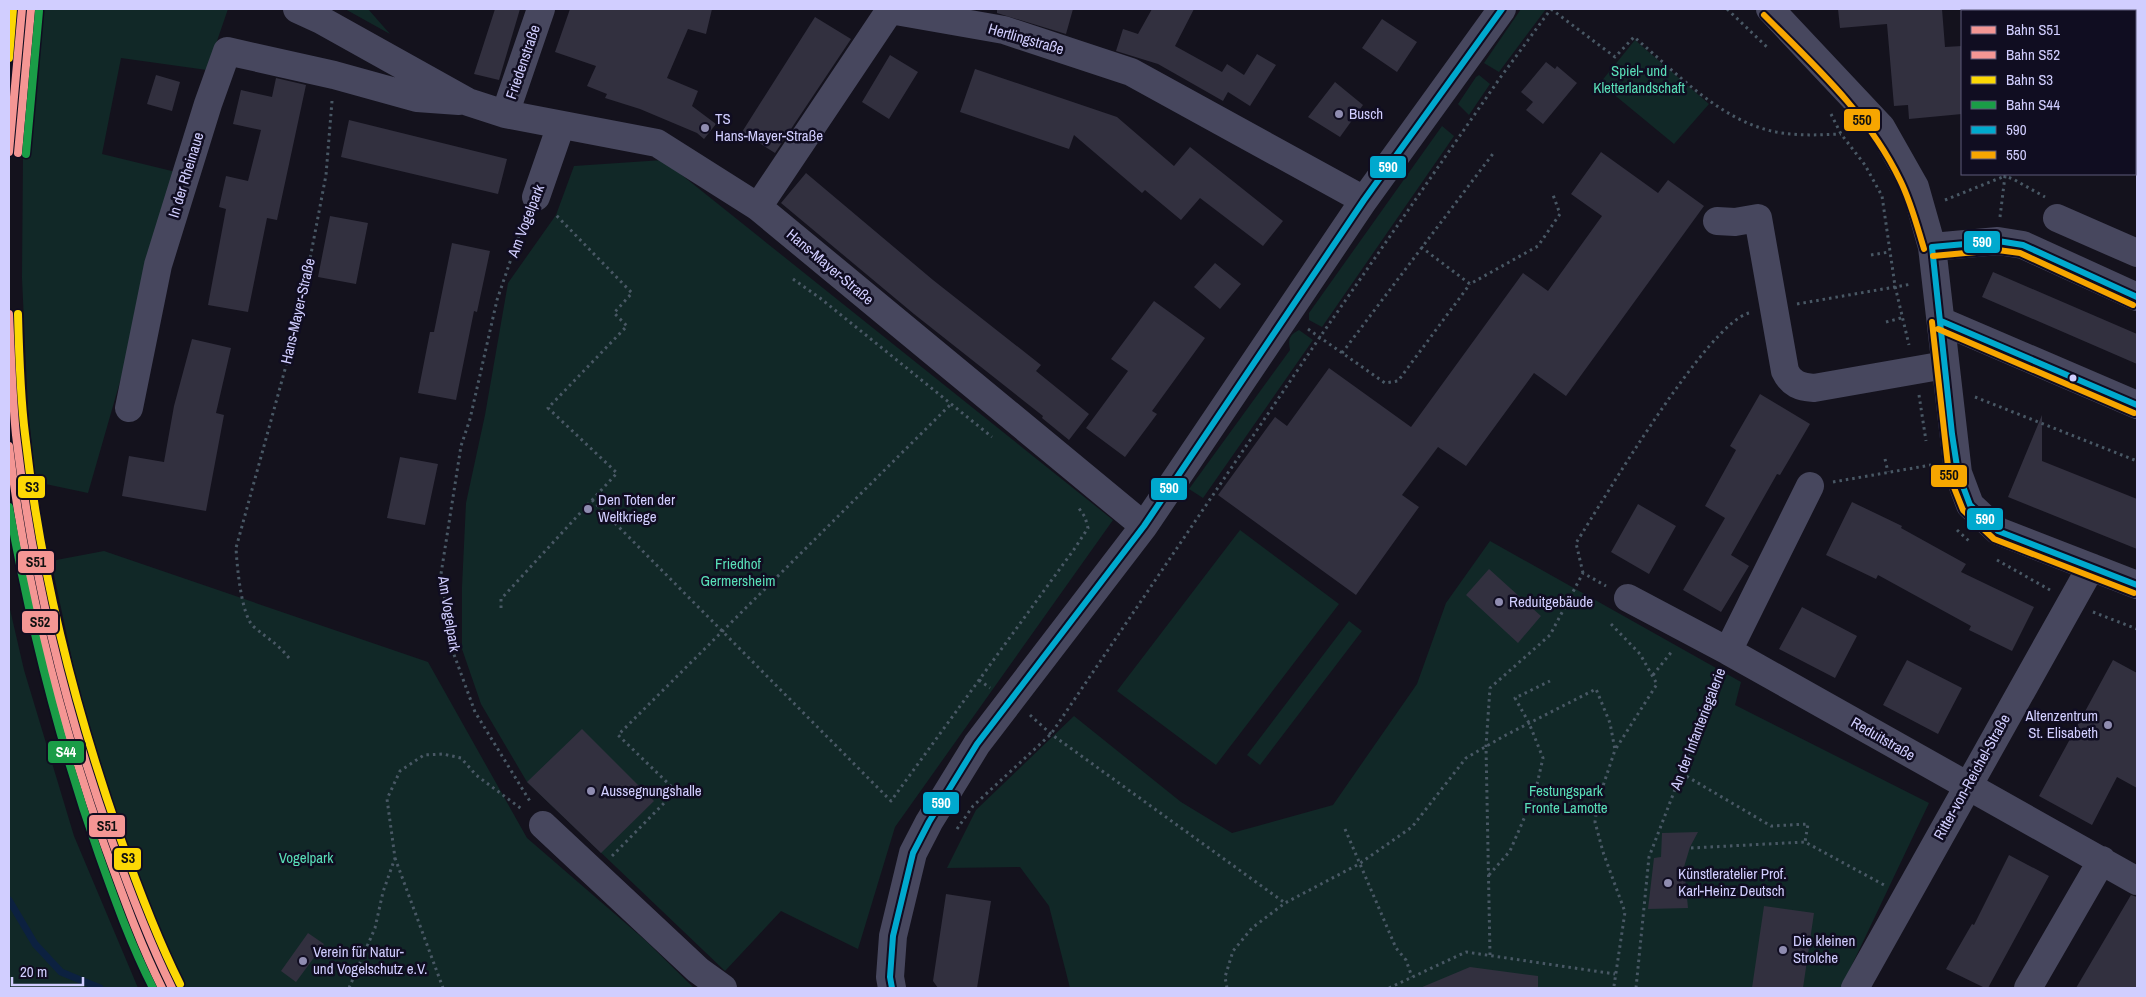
<svg xmlns="http://www.w3.org/2000/svg" width="2146" height="997" viewBox="0 0 2146 997" font-family="'Archivo Narrow',sans-serif">
  <style>
    .green { fill: #112827 }
    .lines { fill: none; stroke-linecap: round; stroke-linejoin: round }
    .stream { stroke: #0c2140; stroke-width: 7 }
    .building { fill: #32303f }
    .path { stroke: #495865; stroke-width: 3; stroke-dasharray: 2.5 4; stroke-linecap: butt }
    .minor { stroke: #47475e; stroke-width: 28 }
    .bus-1-casing { stroke: #100d21; stroke-width: 10 }
    .bus-2-casing { stroke: #100d21; stroke-width: 10 }
    .bus-1 { stroke: #00a9ce; stroke-width: 6 }
    .bus-2 { stroke: #f7a600; stroke-width: 6 }
    .rail-1-casing { stroke: #100d21; stroke-width: 11 }
    .rail-2-casing { stroke: #100d21; stroke-width: 11 }
    .rail-3-casing { stroke: #100d21; stroke-width: 11 }
    .rail-4-casing { stroke: #100d21; stroke-width: 11 }
    .rail-1 { stroke: #f49694; stroke-width: 8 }
    .rail-2 { stroke: #f49694; stroke-width: 8 }
    .rail-3 { stroke: #fcd804; stroke-width: 8 }
    .rail-4 { stroke: #1a9d47; stroke-width: 8 }
    .poi-dot { fill: #8f8cb0; stroke: #100d21; stroke-width: 2 }
    .bus-dot { fill: #d1ceff; stroke: #100d21; stroke-width: 2 }
    .labels { text-anchor: middle; stroke-width: 5; stroke-linejoin: round; paint-order: stroke }
    .street-label { font-size: 15px; fill: #d1ceff; stroke: #100d21 }
    .park-label { font-size: 15px; fill: #59dfb8; stroke: #100d21 }
    .poi-label { font-size: 15px; fill: #d1ceff; stroke: #100d21; text-anchor: start }
    .line-badge { stroke: #100d21; stroke-width: 2 }
    .badge-label { font-size: 14px; text-anchor: middle; font-weight: bold; fill: #fff }
    .pale-badge-label { font-size: 14px; text-anchor: middle; font-weight: bold; fill: #111 }
  </style>
  <rect width="100%" height="100%" fill="#14121d"/>
  <!-- green -->
  <path class="green" d="M44,9h184l-21,61 -86,-12 -19,96 78,19 -92,320 -52,-11 -8,-73 -6,-131 1,-123z
    M345,9h23l22,25z
    M1521,9h25l-47,63 -15,-9z
    M1635,40l74,64 -35,40 -74,-61z
    M1479,75l11,9 -21,31 -11,-11 18,-27z
    M1442,126l12,10 -132,191 -13,-7v-7z
    M663,160l450,360 -218,307 -37,122 -77,-38 -56,60 -198,-189 -46,-78 -19,-55v-62l4,-84 19,-88 23,-132 48,-68 18,-49z
    M1299,330l14,10 -110,158 -14,-9 101,-139c-2,-10 -1,-15 9,-20z
    M1240,530l99,74 -123,161 -99,-74z
    M1490,541l251,141 -6,23 194,98 -88,185h-771l-21,-82 -29,-39 -73,1 29,-58 98,-94 107,86 51,31 101,-28 84,-121 29,-81z
    M104,551l324,111 99,176 118,102 49,48h-509l-49,-117 -50,-146 -35,-164z
    M9,605l15,65 50,166 64,152h-129z
    M1349,621l13,10 -102,134 -13,-10z"/>
  <g class="lines">
    <!-- stream -->
    <path class="stream" d="M9,900l26,44 26,28 39,16"/>
  </g>
  <!-- building -->
  <path class="building" d="M495,9h25l-21,71 -25,-6z
    M570,9h142l-6,25 -18,-5 -21,49 31,13 -6,15 24,18 -12,15 -7,-6 -57,-24 -35,-11 2,-4 -20,-8 9,-20 -41,-14z
    M997,9h76l-7,25 -69,-21z
    M1152,9h42l-19,37 47,26 5,-8 17,11 13,-21 19,11 -26,41 -22,-14 -5,9 -65,-37 -42,-13 7,-22 15,5z
    M1838,9h104l3,38 17,-1v68l-53,5 -1,-14 -14,1 -7,-82 -47,4z
    M815,17l36,22 -76,114 -33,-21z
    M1382,19l35,23 -20,30 -35,-24z
    M890,55l28,17 -29,47 -27,-17z
    M1546,62l9,7 2,-3 20,17 -34,41 -17,-14 7,-8 -12,-10z
    M975,69l142,48 57,49 16,-19 93,74 -20,25 -63,-48 -19,22 -36,-30 -3,3 -68,-58 -5,14 -109,-37z
    M156,75l24,7 -8,29 -25,-7z
    M276,78l30,7 -29,135 -10,-2 -19,94 -40,-7 18,-96 -7,-2 7,-31 22,5 13,-51 -28,-6 8,-34 31,7z
    M1335,82l28,23 -23,32 -32,-20z
    M349,120l158,39 -9,35 -157,-37z
    M1601,152l57,41 10,-13 36,26 -138,190 -32,-23 -68,93 -28,-19 -36,48 17,12 -63,88 -138,-100 57,-78 12,9 42,-58 82,59 112,-154 25,18 54,-75 -31,-22z
    M806,173l127,107 108,85 -5,6 53,43 -20,26 -27,-22 1,-2 -129,-102 -133,-111z
    M330,216l38,7 -12,61 -38,-7z
    M452,243l38,8 -13,61 -3,-1 -18,89 -38,-7 12,-61h4z
    M1215,263l26,21 -21,25 -26,-22z
    M1993,272l144,62v30l-155,-67z
    M1154,301l51,37 -53,73 5,3 -32,43 -39,-29 42,-57 -17,-12z
    M192,339l39,9 -15,65 8,2 -18,96 -84,-15 7,-40 35,6 10,-56z
    M1760,394l50,30 -30,51 -3,-1 -46,81 18,11 -28,46 -38,-22 42,-72 -20,-12 31,-56 -6,-4z
    M2042,415v46l95,38v50l-129,-52z
    M400,457l38,7 -13,61 -38,-7z
    M1852,502l50,24 -1,2 65,36 -5,8 73,35 -22,44 -43,-21 2,-4 -93,-51 -2,4 -50,-24z
    M1638,504l38,22 -27,48 -38,-22z
    M1489,569l52,47 -23,27 -52,-48z
    M1802,607l55,29 -22,42 -56,-29z
    M1907,660l55,28 -24,46 -55,-29z
    M2113,660l24,13v115l-20,-11 -25,48 -53,-29z
    M582,729l72,72 -53,52 -74,-71z
    M1698,832l-8,15 -6,20 4,41 -40,1 6,-51 7,-1 1,-24z
    M2009,855l40,21 -61,112h-3l-39,-19 26,-45 2,1z
    M946,894l45,7 -14,87h-39l-5,-7z
    M2131,895l6,2v91h-61z
    M1764,906l50,7 -11,75h-51z
    M308,933l16,11 -28,38 -15,-11z
    M1470,967l68,9v12h-118z"/>
  <g class="lines">
    <!-- path -->
    <path class="path" d="M1551,9l64,48 19,-20c42,35 86,84 142,95 22,4 43,3 65,2
      M1727,9l41,39
      M2088,11l27,-2
      M1831,114l10,20 24,31 17,31 13,90 14,59
      M1945,200l60,-24v-2
      M2000,217l5,-41 8,3 32,18
      M525,218l-28,82 -27,119 -9,27 -20,128 11,75 23,63 56,91
      M1421,247l49,37 68,-38 22,-32 -8,-22
      M1871,255l18,-3
      M793,279l27,19 172,139
      M1797,304l115,-20
      M1886,322l15,-4
      M1308,329l77,54 13,-2 72,-97
      M1342,353l153,-202
      M1919,395l7,46
      M1975,397l162,64
      M1885,459l3,13
      M1833,482l98,-17
      M592,500l299,301 184,-253 13,-20 -3,-11 -7,-10
      M1957,530l12,11
      M1997,560l53,30
      M1583,573l-7,-30c28,-44 131,-219 173,-230
      M501,608v-9l116,-126 -69,-65 79,-82 -13,-13 18,-20 -77,-79
      M2093,612l44,17
      M1611,624l29,30 17,30 -42,66
      M289,658c-12,-15 -21,-19 -35,-31 -13,-11 -17,-62 -18,-79l62,-226 28,-147 6,-74
      M1653,675l20,-25
      M979,680l11,8
      M1030,715l21,19 234,169
      M1681,773l90,53 37,-2 -3,18 79,43
      M957,829l16,-23 78,-72 269,-397 180,-259 51,-69
      M1345,829l51,119 10,12 6,17
      M1691,848l114,-6
      M612,856l64,-65 -58,-56 333,-331
      M395,858l48,130
      M1489,875l21,-24 25,-58 8,-35 -14,-35 -14,-25 35,-17
      M1490,955l-4,-209 4,-58 60,-53 33,-62 23,13
      M349,988l26,-60 8,-36 12,-34 -8,-59 13,-28 24,-16 19,-1 18,4 15,17 47,35
      M1227,988l-2,-11 8,-26 19,-23 33,-25 74,-39 53,-37 54,-69 40,-23 90,-46 14,34 5,27 -17,51 -3,21 8,30 22,60 -11,74
      M1389,988l77,-36 149,22
      M1636,988l13,-131 70,-182"/>
    <!-- minor -->
    <path class="minor" d="M297,9l24,11 147,82 37,12 152,29 101,64 386,319
      M1770,9l111,118 34,60 17,60 26,226 12,32 28,26 139,54
      M505,114l36,-105
      M536,197l25,-72
      M758,207l132,-197 114,20 127,42 233,128
      M2057,218l80,35
      M1717,221l18,1 23,-4 27,153c6,13 15,16 29,17l131,-23
      M1932,247l66,-6 25,4 114,52
      M1941,321l196,84
      M129,408l29,-143 50,-161 19,-53 107,24 83,23 42,3
      M1628,598l100,53 409,230
      M1728,651l82,-165
      M543,825l155,145 25,18
      M892,988l-2,-11 3,-41 20,-83 16,-31 48,-78 167,-218 220,-326 138,-191
      M1855,988l236,-421
      M2028,988l74,-128"/>
    <!-- bus-1 casing -->
    <g class="bus-1-casing">
      <path id="bus-1" d="M2137,297l-114,-52 -25,-4 -66,6 20,187 6,39 12,32 28,26 139,54
        M1941,321l196,84
        M892,988l-2,-11 3,-41 20,-83 16,-31 48,-78 167,-218 220,-326 138,-191"/>
    </g>
    <!-- bus-2 casing -->
    <g class="bus-2-casing">
      <path id="bus-2" d="M1764,15c50,50 105,100 136,165 11,22 17,46 24,69
        M1933,256l65,-6 22,3 113,52
        M1932,322l17,153 14,35 31,29 140,54
        M1938,329l196,84"/>
    </g>
    <!-- bus-1 -->
    <use href="#bus-1" class="bus-1"/>
    <!-- bus-2 -->
    <use href="#bus-2" class="bus-2"/>
    <!-- rail-1 casing -->
    <g class="rail-1-casing">
      <path id="rail-1" d="M9,152l13,-143
        M9,314c2,40 3,81 7,121 16,137 49,273 95,403 18,51 37,101 61,150"/>
    </g>
    <!-- rail-2 casing -->
    <g class="rail-2-casing">
      <path id="rail-2" d="M18,153l13,-143
        M9,446c16,136 50,270 95,398 18,49 35,98 58,144"/>
    </g>
    <!-- rail-3 casing -->
    <g class="rail-3-casing">
      <path id="rail-3" d="M9,58l4,-49
        M18,314c1,40 2,80 7,120 15,136 49,271 94,400 18,51 37,102 61,150"/>
    </g>
    <!-- rail-4 casing -->
    <g class="rail-4-casing">
      <path id="rail-4" d="M26,154l13,-143
        M9,507c21,118 50,234 90,348 16,45 32,90 54,133"/>
    </g>
    <!-- rail-1 -->
    <use href="#rail-1" class="rail-1"/>
    <!-- rail-2 -->
    <use href="#rail-2" class="rail-2"/>
    <!-- rail-3 -->
    <use href="#rail-3" class="rail-3"/>
    <!-- rail-4 -->
    <use href="#rail-4" class="rail-4"/>
  </g>
  <!-- markers -->
  <g class="poi-dot">
    <circle cx="1339" cy="114" r="5"/>
    <circle cx="705" cy="128" r="5"/>
    <circle cx="588" cy="509" r="5"/>
    <circle cx="1499" cy="602" r="5"/>
    <circle cx="2108" cy="725" r="5"/>
    <circle cx="591" cy="791" r="5"/>
    <circle cx="1668" cy="883" r="5"/>
    <circle cx="1783" cy="950" r="5"/>
    <circle cx="303" cy="961" r="5"/>
  </g>
  <circle class="bus-dot" cx="2073" cy="378" r="4.5"/>
  <g class="labels">
    <!-- street labels -->
    <g class="street-label">
      <text transform="translate(1026 39) rotate(16)" y="5">Hertlingstraße</text>
      <text transform="translate(523 62) rotate(-71)" y="5">Friedenstraße</text>
      <text transform="translate(186 175) rotate(-73)" y="5">In der Rheinaue</text>
      <text transform="translate(526 221) rotate(-69)" y="5">Am Vogelpark</text>
      <text transform="translate(830 267) rotate(40)" y="5">Hans-Mayer-Straße</text>
      <text transform="translate(298 311) rotate(-77)" y="5">Hans-Mayer-Straße</text>
      <text transform="translate(449 614) rotate(81)" y="5">Am Vogelpark</text>
      <text transform="translate(1698 729) rotate(-69)" y="5">An der Infanteriegalerie</text>
      <text transform="translate(1883 739) rotate(30)" y="5">Reduitstraße</text>
      <text transform="translate(1972 777) rotate(-61)" y="5">Ritter-von-Reichel-Straße</text>
    </g>
    <!-- park labels -->
    <g class="park-label">
      <text x="1639" y="76">Spiel- und<tspan x="1639" dy="17">Kletterlandschaft</tspan></text>
      <text x="738" y="569">Friedhof<tspan x="738" dy="17">Germersheim</tspan></text>
      <text x="1566" y="796">Festungspark<tspan x="1566" dy="17">Fronte Lamotte</tspan></text>
      <text x="306" y="863">Vogelpark</text>
    </g>
    <!-- poi labels -->
    <g class="poi-label">
      <text x="1349" y="119">Busch</text>
      <text x="715" y="124">TS<tspan x="715" dy="17">Hans-Mayer-Straße</tspan></text>
      <text x="598" y="505">Den Toten der<tspan x="598" dy="17">Weltkriege</tspan></text>
      <text x="1509" y="607">Reduitgebäude</text>
      <text x="2098" y="721" text-anchor="end">Altenzentrum<tspan x="2098" dy="17">St. Elisabeth</tspan></text>
      <text x="601" y="796">Aussegnungshalle</text>
      <text x="1678" y="879">Künstleratelier Prof.<tspan x="1678" dy="17">Karl-Heinz Deutsch</tspan></text>
      <text x="1793" y="946">Die kleinen<tspan x="1793" dy="17">Strolche</tspan></text>
      <text x="313" y="957">Verein für Natur-<tspan x="313" dy="17">und Vogelschutz e.V.</tspan></text>
    </g>
  </g>
  <g class="line-badge">
    <rect x="1843" y="108" width="38" height="24" rx="5" fill="#f7a600"/>
    <rect x="1369" y="155" width="38" height="24" rx="5" fill="#00a9ce"/>
    <rect x="1963" y="230" width="38" height="24" rx="5" fill="#00a9ce"/>
    <rect x="1930" y="464" width="38" height="24" rx="5" fill="#f7a600"/>
    <rect x="17" y="475" width="29" height="24" rx="5" fill="#fcd804"/>
    <rect x="1150" y="477" width="38" height="24" rx="5" fill="#00a9ce"/>
    <rect x="1966" y="507" width="38" height="24" rx="5" fill="#00a9ce"/>
    <rect x="17" y="550" width="38" height="24" rx="5" fill="#f49694"/>
    <rect x="21" y="610" width="38" height="24" rx="5" fill="#f49694"/>
    <rect x="47" y="740" width="38" height="24" rx="5" fill="#1a9d47"/>
    <rect x="922" y="791" width="38" height="24" rx="5" fill="#00a9ce"/>
    <rect x="88" y="814" width="38" height="24" rx="5" fill="#f49694"/>
    <rect x="113" y="847" width="29" height="24" rx="5" fill="#fcd804"/>
  </g>
  <g class="badge-label">
    <text x="1388" y="172">590</text>
    <text x="1982" y="247">590</text>
    <text x="1169" y="493">590</text>
    <text x="1985" y="524">590</text>
    <text x="66" y="757">S44</text>
    <text x="941" y="808">590</text>
  </g>
  <g class="pale-badge-label">
    <text x="1862" y="125">550</text>
    <text x="1949" y="480">550</text>
    <text x="32" y="492">S3</text>
    <text x="36" y="567">S51</text>
    <text x="40" y="627">S52</text>
    <text x="107" y="831">S51</text>
    <text x="128" y="863">S3</text>
  </g>
  <!-- border -->
  <rect width="2146" height="997" fill="none" stroke="#d1ceff" stroke-width="20"/>
  <!-- legend -->
  <rect x="1961" y="10" width="175" height="165" fill="#100d21" stroke="#5d5a7a"/>
  <rect x="1971" y="26" width="25" height="8" fill="#f49694" stroke="#5d5a7a"/>
  <text x="2006" y="35" font-size="15" fill="#d1ceff">Bahn S51</text>
  <rect x="1971" y="51" width="25" height="8" fill="#f49694" stroke="#5d5a7a"/>
  <text x="2006" y="60" font-size="15" fill="#d1ceff">Bahn S52</text>
  <rect x="1971" y="76" width="25" height="8" fill="#fcd804" stroke="#5d5a7a"/>
  <text x="2006" y="85" font-size="15" fill="#d1ceff">Bahn S3</text>
  <rect x="1971" y="101" width="25" height="8" fill="#1a9d47" stroke="#5d5a7a"/>
  <text x="2006" y="110" font-size="15" fill="#d1ceff">Bahn S44</text>
  <rect x="1971" y="126" width="25" height="8" fill="#00a9ce" stroke="#5d5a7a"/>
  <text x="2006" y="135" font-size="15" fill="#d1ceff">590</text>
  <rect x="1971" y="151" width="25" height="8" fill="#f7a600" stroke="#5d5a7a"/>
  <text x="2006" y="160" font-size="15" fill="#d1ceff">550</text>
  <!-- scale -->
  <path d="M12 977v8h71v-8" fill="none" stroke="#d1ceff" stroke-width="2.5"/>
  <text x="20" y="977" font-size="15" fill="#d1ceff" stroke="#100d21" stroke-width="4" paint-order="stroke">20 m</text>
</svg>
